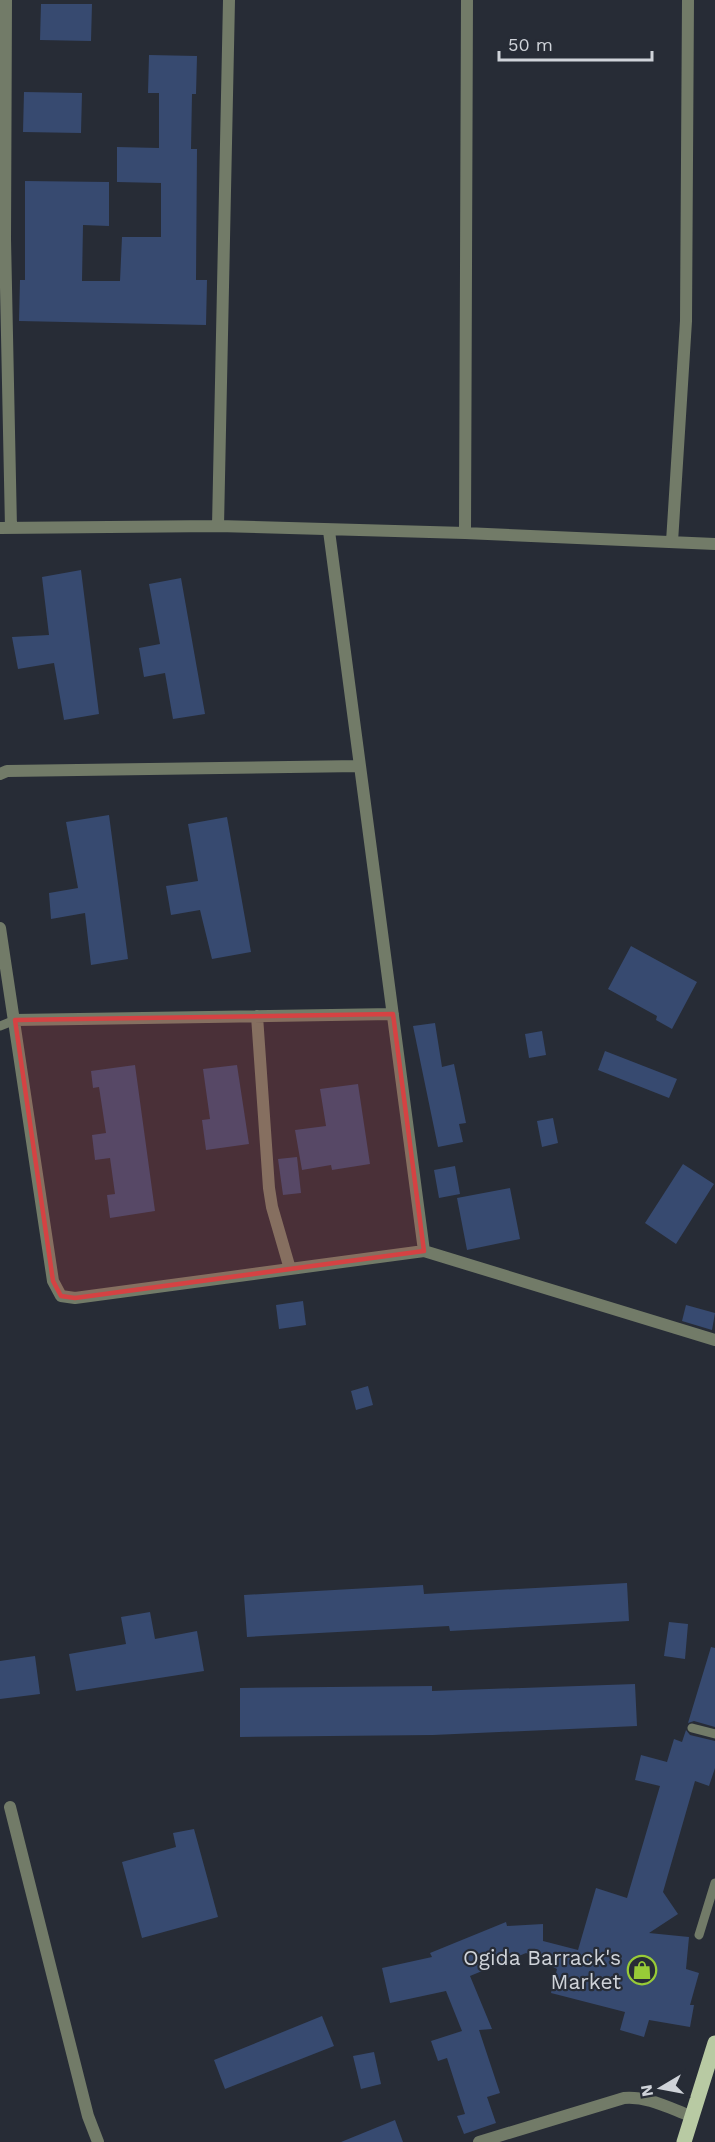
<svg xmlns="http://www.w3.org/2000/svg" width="715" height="2142" viewBox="0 0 715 2142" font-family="'Work Sans',sans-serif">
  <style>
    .building { fill: #374a70 }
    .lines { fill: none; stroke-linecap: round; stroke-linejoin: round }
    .lane { stroke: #727b68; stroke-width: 9 }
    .street { stroke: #727b68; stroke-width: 12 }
    .primary { stroke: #b8caa3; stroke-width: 15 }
    .marked { fill: #d54243; fill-opacity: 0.2; stroke: #d54243; stroke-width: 4.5; stroke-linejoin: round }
    .labels { text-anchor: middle; stroke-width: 4.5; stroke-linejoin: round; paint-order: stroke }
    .poi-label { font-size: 21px; fill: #cfd3d9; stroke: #272c36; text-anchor: end }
  </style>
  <rect width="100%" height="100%" fill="#272c36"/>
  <!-- building -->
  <path class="building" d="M41,4h51l-1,37 -51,-1z
    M149,55l48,1 -1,38h-4l-1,55h6l-1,131h11l-1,45 -187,-4 1,-41h5v-99l84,1v44l-26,-1 -1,56h38l2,-44h39v-54l-44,-1v-35l42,1v-55h-11z
    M24,92l58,1 -1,40 -58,-1z
    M81,570l18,144 -35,6 -10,-57 -36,6 -6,-32 37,-2 -7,-58z
    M181,578l24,136 -32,5 -8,-46 -21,4 -5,-29 21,-4 -11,-60z
    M109,815l19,144 -37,6 -6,-52 -34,6 -2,-26 29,-5 -12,-66z
    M227,817l24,135 -39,7 -12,-49 -29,5 -5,-29 32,-5 -10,-57z
    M631,946l66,36 -25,47 -16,-9 1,-4 -49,-27z
    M435,1023l7,44 12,-3 12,59 -7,1 4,18 -25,5 -25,-121z
    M542,1031l4,24 -17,3 -4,-24z
    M605,1051l72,28 -8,19 -71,-28z
    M135,1065l20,146 -45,7 -3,-23 8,-1 -5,-36 -15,2 -3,-25 14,-2 -7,-46 -6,1 -2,-17z
    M237,1065l12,79 -43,6 -4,-30 8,-1 -7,-50z
    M358,1084l12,80 -38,6 -1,-5 -29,5 -7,-40 31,-4 -6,-37z
    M553,1118l5,25 -16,4 -5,-26z
    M297,1157l4,36 -18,2 -5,-36z
    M683,1164l31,20 -38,60 -31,-21z
    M455,1166l5,28 -21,4 -5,-28z
    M510,1188l10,51 -53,11 -10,-52z
    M303,1301l3,24 -27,4 -3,-24z
    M686,1305l29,8 -3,17 -30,-9z
    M368,1386l5,19 -17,5 -5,-19z
    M627,1583l2,38 -179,10 -1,-5 -202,11 -3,-42 179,-10 1,9z
    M150,1612l5,27 42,-8 7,40 -128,20 -7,-37 57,-10 -5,-27z
    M669,1622l19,2 -3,35 -21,-3z
    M711,1647l4,1v79l-21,-6 -6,2z
    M35,1656l5,38 -40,5v-38z
    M635,1684l2,42 -204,9 -193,2v-49l192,-2v5z
    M686,1730l4,5 25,6v27l-6,18 -14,-5 -32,111 15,22 -29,19 40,4 -3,32 13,4 -9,32h4l-4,22 -41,-7 -5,17 -24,-7 5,-18 -74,-19 6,-24 -31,-16 -56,23 22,53 -13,1 21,63 -13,4 9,26 -32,11 -7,-18 8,-2 -18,-56 -9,3 -7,-20 31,-10 -16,-40 -56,12 -8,-35 50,-11 -2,-4 76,-31 1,4 36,-2v17l35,9 18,-62 31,10 33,-112 -25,-6 6,-25 26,7 7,-23 8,3z
    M194,1829l24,88 -76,21 -20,-76 54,-15 -3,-14z
    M322,2016l12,30 -109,43 -11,-29z
    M374,2052l7,32 -20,5 -8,-33z
    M395,2120l8,22h-62z"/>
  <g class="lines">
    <!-- lane -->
    <path class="lane" d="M0,1026l15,-6
      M692,1728l23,6
      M699,1935l16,-52"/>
    <!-- street -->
    <path class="street" d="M6,0l-1,239 6,289
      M218,526l11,-526
      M0,528l218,-2 247,7 250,11
      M329,531l95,720
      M465,533l2,-533
      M672,542l14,-221 2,-321
      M0,774l7,-3 353,-5
      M0,928l53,353 8,15 14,2 349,-47 291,89
      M257,1016l12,172 3,19 18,62
      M15,1020l378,-6
      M10,1807l78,309 10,26
      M479,2142l145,-44c24,-2 45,10 67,18"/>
    <!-- primary -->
    <path class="primary" d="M684,2142l31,-99"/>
  </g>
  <!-- marked area -->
  <path class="marked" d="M393,1014l31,237 -349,47 -14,-2 -8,-15 -38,-261z"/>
  <!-- icons -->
  <defs>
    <g id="shop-ring" transform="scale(1.5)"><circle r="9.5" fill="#272c36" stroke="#98cb37" stroke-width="1.5"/><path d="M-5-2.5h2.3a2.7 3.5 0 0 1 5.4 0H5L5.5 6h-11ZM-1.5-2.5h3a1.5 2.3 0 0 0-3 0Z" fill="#98cb37"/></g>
  </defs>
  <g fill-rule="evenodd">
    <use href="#shop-ring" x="642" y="1970"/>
  </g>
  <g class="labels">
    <!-- poi labels -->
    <g class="poi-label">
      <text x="621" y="1965">Ogida Barrack's<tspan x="621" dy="24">Market</tspan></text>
    </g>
  </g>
  <!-- north arrow -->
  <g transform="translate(661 2088) rotate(260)" stroke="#272c36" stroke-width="4.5" paint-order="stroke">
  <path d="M0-4.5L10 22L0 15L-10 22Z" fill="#cfd3d9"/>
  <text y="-9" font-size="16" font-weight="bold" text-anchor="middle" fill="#cfd3d9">N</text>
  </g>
  <!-- scale -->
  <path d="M499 51v9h153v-9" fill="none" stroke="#cfd3d9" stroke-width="3"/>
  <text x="508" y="51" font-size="18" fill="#cfd3d9" stroke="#272c36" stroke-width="4.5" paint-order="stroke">50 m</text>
</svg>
